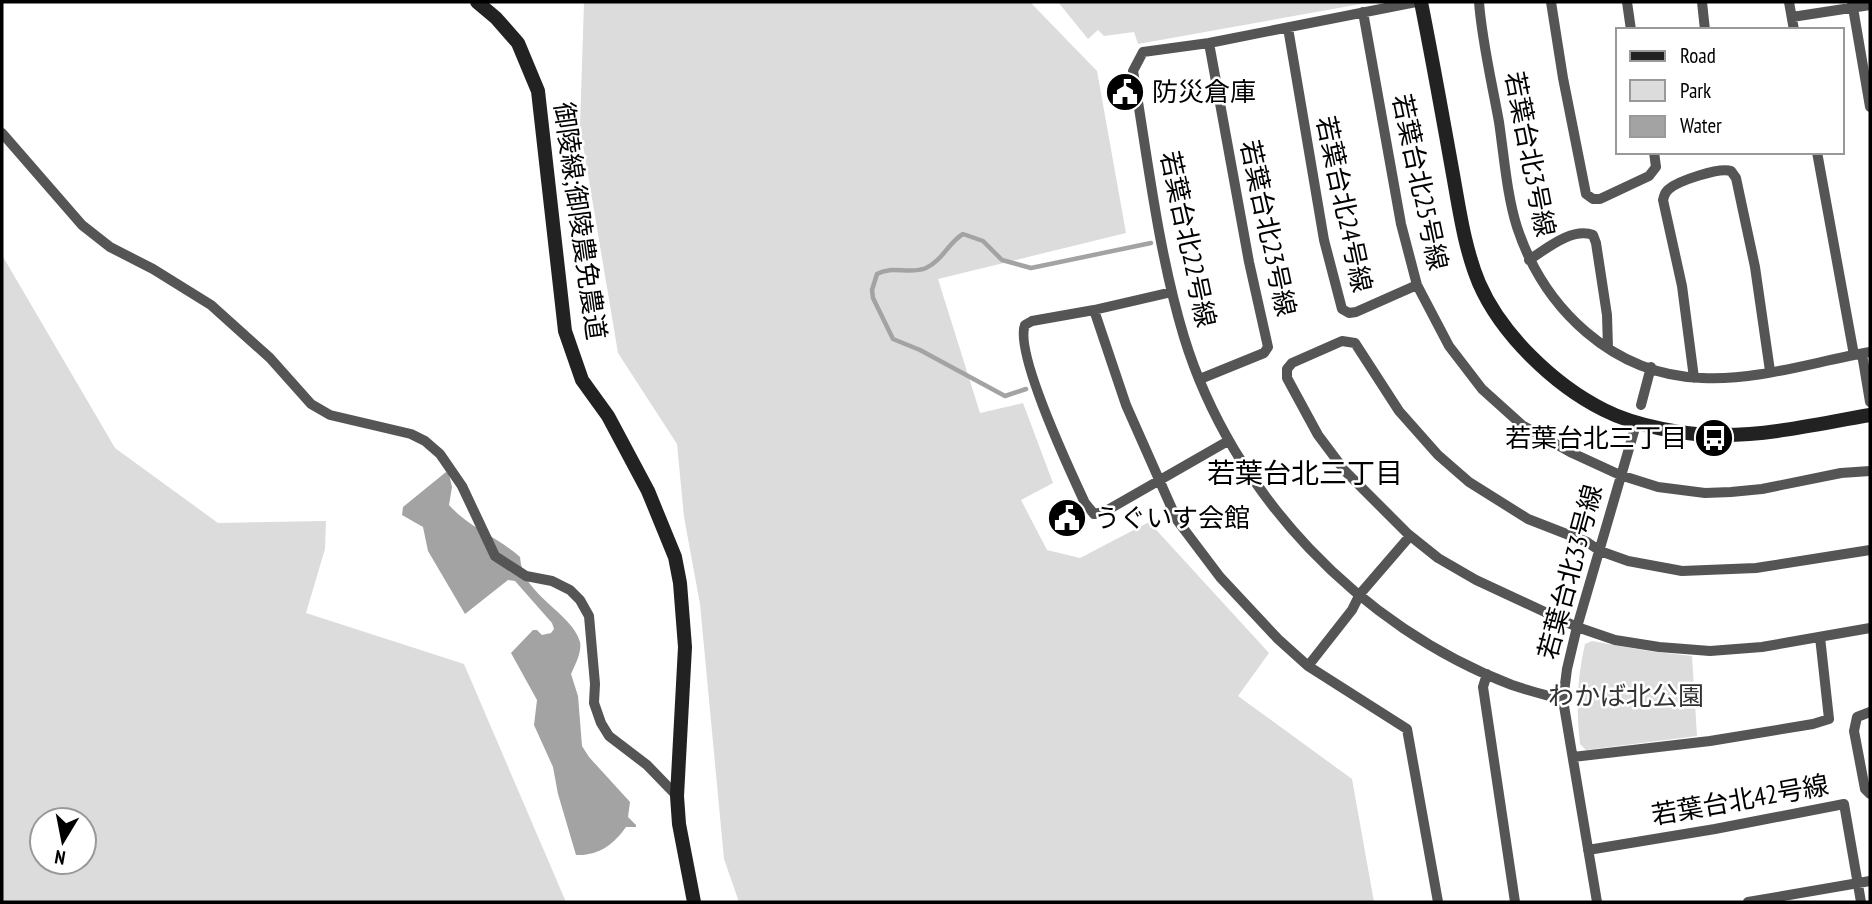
<svg xmlns="http://www.w3.org/2000/svg" width="1872" height="904" viewBox="0 0 1872 904" font-family="'PT Sans Narrow','Noto Sans JP',sans-serif">
  <style>
    .green { fill: #dcdcdc; fill-rule: evenodd }
    .water { fill: #a3a3a3 }
    .lines { fill: none; stroke-linecap: round; stroke-linejoin: round }
    .stream { stroke: #a3a3a3; stroke-width: 4.5 }
    .street { stroke: #555; stroke-width: 10 }
    .secondary { stroke: #222; stroke-width: 14 }
    .labels { text-anchor: middle; stroke-width: 5; stroke-linejoin: round; paint-order: stroke }
    .poi-label { font-size: 26px; fill: #000; stroke: #fff; text-anchor: start }
    .street-label { font-size: 26px; fill: #000; stroke: #fff }
    .park-label { font-size: 26px; fill: #333; stroke: #fff }
    .neighbourhood-label { font-size: 28px; fill: #000; stroke: #fff }
  </style>
  <rect width="100%" height="100%" fill="#fff"/>
  <!-- green -->
  <path class="green" d="M584,2h446l67,69 29,162 -188,46 42,134 43,-10 30,80 -32,17 26,50 33,8 69,-36 120,131 -31,43 114,83 22,123h-635l-15,-43 -24,-255 -16,-87 -7,-73 -59,-91 -38,-226z
    M1058,2h314l-234,42 -4,-12 -30,4 -6,-6 -10,9z
    M2,255l113,193 103,75 108,-2 -1,28 -19,64 158,51 102,238h-564zM42,820h42v42h-42z
    M1592,641l56,10 44,5 5,80 -111,14 -6,-6c-4,-36 -3,-64 5,-100z"/>
  <!-- water -->
  <path class="water" d="M446,472l3,2 3,13 -3,18c20,23 49,32 71,52 2,39 51,54 60,85 2,10 -5,23 -9,32l7,22 4,50 7,11 41,45 -2,15 8,8v2h-10c-12,17 -27,29 -50,28l-18,-61 -5,-27 -19,-42 3,-25 -26,-47 22,-23h4l5,5 9,-2 3,-4 -2,-6 -37,-42 -7,-1 -43,34 -37,-63 -5,-24 -21,-12 1,-8z"/>
  <g class="lines">
    <!-- stream -->
    <path class="stream" d="M1026,389l-21,7 -85,-46 -27,-11 -20,-41 -1,-8 5,-16c15,-9 33,1 49,-6 17,-8 22,-25 37,-34l20,7 19,19 29,8 120,-25"/>
    <!-- street -->
    <path class="street" d="M1416,2l-207,41 -66,9 -10,19c15,89 25,180 51,266 48,157 176,290 328,348 17,6 35,10 51,15
      M1479,2c3,40 13,81 20,120 5,34 8,74 18,105 27,82 96,148 185,151 56,3 114,-17 168,-26
      M1551,2l12,76 23,116 7,5h7l49,-23 7,-9 -2,-15
      M1627,2l4,28
      M1702,2l3,28
      M1789,2l5,28
      M1852,2l18,105
      M1363,12l38,212 16,61 32,61 33,43 40,36 48,27 50,23 38,12 47,6 26,-1 31,-3 79,-16 29,-2
      M1792,17l78,-12
      M1288,28l36,212 18,69 7,4 7,-1 61,-27
      M2,133l80,92 28,22 43,22 58,36 59,53 41,46 19,11 81,19 14,7 15,13 22,32 33,70 31,20 26,5 18,9 10,10 9,16 6,68 -1,19 7,20 8,13 38,29 30,31
      M1817,152l37,203
      M1529,260c17,-11 43,-33 64,-25l3,8 11,72 1,33
      M1172,292l-78,18 -62,11 -7,4c-11,27 46,148 60,178l9,11 10,-2 124,-71
      M1094,310l32,95 51,115 43,57 58,62 30,27 99,63 31,173
      M1862,354l8,48
      M1694,378l-12,-92 -19,-86c2,-6 1,-7 6,-11 9,-8 50,-22 62,-18l5,7 19,89 15,104
      M1200,379l64,-26 4,-6 -19,-85 -40,-219
      M1641,405l10,-38
      M1870,550l-114,18 -74,3 -54,-10 -28,-10 -13,-9 -59,-23 -59,-37 -31,-27 -39,-44 -44,-68 -13,-2 -50,22 -5,6v9l31,57 27,36 63,63 30,24 38,22 101,47 38,13 44,7 51,4 52,-4 108,-19
      M1308,666l44,-56 8,-16 50,-58
      M1487,674l-4,13 32,215
      M1870,712l-13,5 -3,14 11,58 5,5
      M1573,757l137,-16 103,-17 16,-5 -9,-82
      M1588,850l127,-21 129,-25 17,98
      M1597,902l-34,-202 4,-31 10,-42 60,-206
      M1748,902l122,-21"/>
    <!-- secondary -->
    <path class="secondary" d="M477,2l19,16 22,25 20,48 27,240 17,49 26,36 40,75 27,66 5,26 5,64 -8,149 2,28 15,78
      M1421,2c11,55 21,111 31,167 7,38 12,78 27,114 22,51 75,102 125,127 31,16 84,26 119,25 49,0 99,-12 147,-20"/>
  </g>
  <!-- icons -->
  <defs>
    <g id="civic-disc" transform="scale(2.0125)"><circle r="9.5" fill="#000" stroke="#fff"/><path d="M-.6-6.5H3V-4.5H.6V-3L4-1V1h2V6H-6V1h2V-1L-.6-3ZM-1.2 2.5V6h2.4V2.5Z" fill="#fff"/></g>
    <g id="bus-disc" transform="scale(2.0125)"><circle r="9.5" fill="#000" stroke="#fff"/><path d="M-5-6H5V4H4V6H2V4H-2V6H-4V4H-5ZM-3.5-4V0h7V-4ZM-3.5 1.2v1.5H-2V1.2ZM2 1.2v1.5H3.5V1.2Z" fill="#fff"/></g>
  </defs>
  <g fill-rule="evenodd">
    <use href="#civic-disc" x="1125" y="92"/>
    <use href="#bus-disc" x="1714" y="438"/>
    <use href="#civic-disc" x="1067" y="518"/>
  </g>
  <g class="labels">
    <!-- poi labels -->
    <g class="poi-label">
      <text x="1152" y="101">防災倉庫</text>
      <text x="1687" y="447" text-anchor="end">若葉台北三丁目</text>
      <text x="1094" y="527">うぐいす会館</text>
    </g>
    <!-- street labels -->
    <g class="street-label">
      <text transform="translate(1530 154) rotate(79)" y="9">若葉台北3号線</text>
      <text transform="translate(1420 182) rotate(78)" y="9">若葉台北25号線</text>
      <text transform="translate(1344 204) rotate(78)" y="9">若葉台北24号線</text>
      <text transform="translate(580 221) rotate(82)" y="9">御陵線;御陵農免農道</text>
      <text transform="translate(1268 228) rotate(78)" y="9">若葉台北23号線</text>
      <text transform="translate(1188 239) rotate(78)" y="9">若葉台北22号線</text>
      <text transform="translate(1570 572) rotate(-75)" y="9">若葉台北33号線</text>
      <text transform="translate(1740 800) rotate(-10)" y="9">若葉台北42号線</text>
    </g>
    <!-- park labels -->
    <g class="park-label">
      <text x="1626" y="705">わかば北公園</text>
    </g>
    <!-- neighbourhood labels -->
    <g class="neighbourhood-label">
      <text x="1305" y="483">若葉台北三丁目</text>
    </g>
  </g>
  <!-- border -->
  <rect width="1872" height="904" fill="none" stroke="#000000" stroke-width="7"/>
  <!-- legend -->
  <rect x="1616" y="28" width="228" height="126" fill="#ffffff" stroke="#999999" stroke-width="2"/>
  <rect x="1630" y="51" width="35" height="10" fill="#222222" stroke="#999999" stroke-width="2"/>
  <text x="1680" y="63" font-size="21" fill="#000000">Road</text>
  <rect x="1630" y="80" width="35" height="21" fill="#dcdcdc" stroke="#999999" stroke-width="2"/>
  <text x="1680" y="98" font-size="21" fill="#000000">Park</text>
  <rect x="1630" y="116" width="35" height="21" fill="#a3a3a3" stroke="#999999" stroke-width="2"/>
  <text x="1680" y="133" font-size="21" fill="#000000">Water</text>
  <!-- north arrow -->
  <g transform="translate(63 841) rotate(190)"><circle r="33" fill="#ffffff" stroke="#999999" stroke-width="2"/>
  <path d="M0-5L12 26L0 18L-12 26Z" fill="#000000"/>
  <text y="-10" font-size="19" font-weight="bold" text-anchor="middle" fill="#000000">N</text>
  </g>
</svg>
